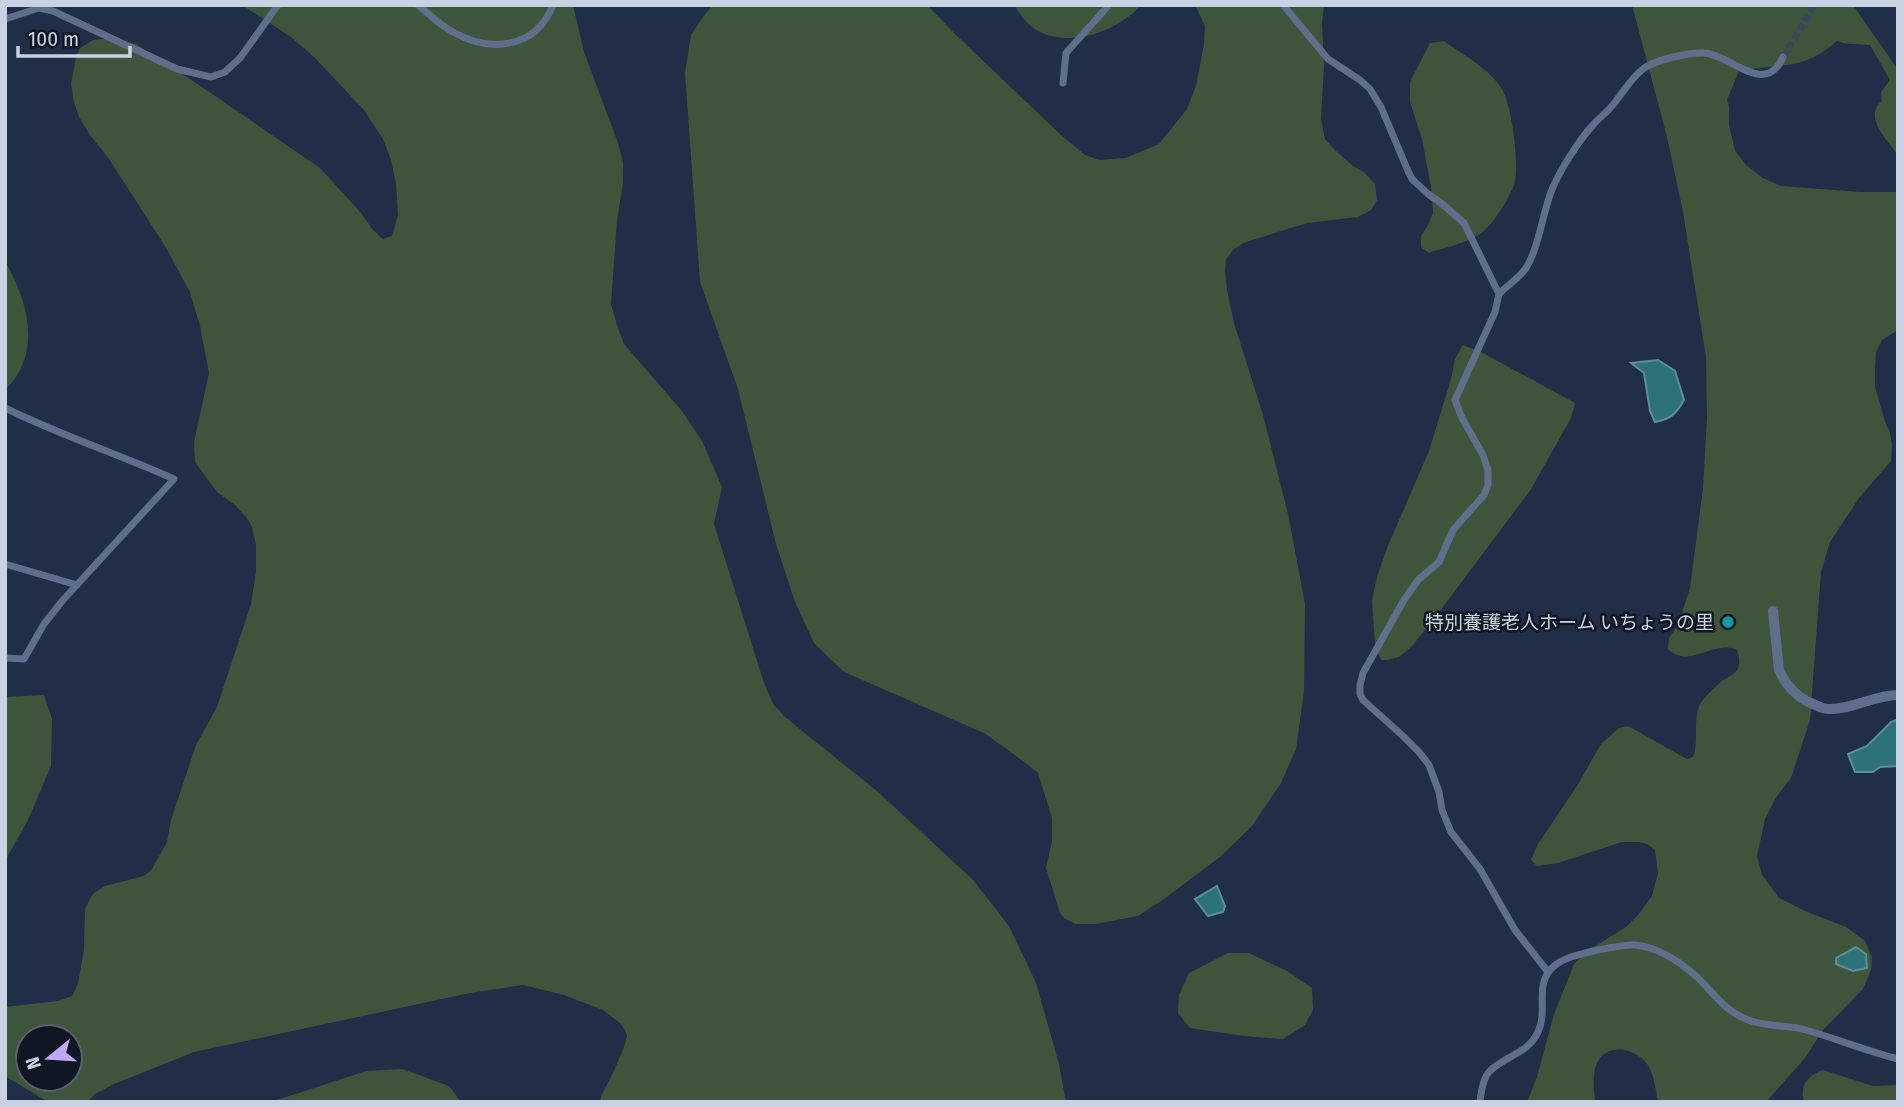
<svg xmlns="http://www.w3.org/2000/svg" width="1903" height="1107" viewBox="0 0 1903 1107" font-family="'Fira Sans Condensed','Noto Sans JP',sans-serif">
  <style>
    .green { fill: #3e553c; fill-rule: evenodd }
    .water { fill: #2d7279; stroke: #5c8f98; stroke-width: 2 }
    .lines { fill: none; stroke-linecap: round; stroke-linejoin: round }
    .street-tunnel { stroke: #39475e; stroke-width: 7; stroke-dasharray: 7 3.5; stroke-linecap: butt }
    .street { stroke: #5f6f8b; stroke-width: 7 }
    .secondary { stroke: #5f6f8b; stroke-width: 10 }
    .culture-dot { fill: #0f9aa8; stroke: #101722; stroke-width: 2.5 }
    .labels { text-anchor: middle; stroke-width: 5; stroke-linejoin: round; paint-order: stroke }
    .poi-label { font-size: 19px; fill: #c9d2e2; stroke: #101722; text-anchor: end }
  </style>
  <rect width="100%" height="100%" fill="#202e47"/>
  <!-- green -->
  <path class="green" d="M242,5h331l11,47 34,91 5,20v20l-6,37 -6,84 6,21 7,19 58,67 20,30 20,46 -8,37 50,159 9,21 12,13 93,75 95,88 36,46 27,57 23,81 7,38h-466l2,-8 11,-21 11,-26 3,-11 -2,-6 -5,-7 -17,-13 -39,-15 -41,-10 -53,8 -276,59 -80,32 -19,10 -8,8h-39l-43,-26v-69l53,-6 14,-5 6,-12 6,-35 1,-40 6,-12 3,-4 11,-7 39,-10 8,-7 15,-27 4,-22 25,-75 21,-38 34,-103 5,-32v-27l-4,-18 -5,-9 -12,-13 -18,-13 -22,-30 -1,-20 15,-69 -9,-47 -10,-34 -25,-46 -56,-87 -19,-24 -11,-18 -5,-15 -3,-18 5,-27 4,-9 13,-8 17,-2 26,6 66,43 118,81 41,45 12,17 10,9 9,-3 6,-21 -2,-31 -5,-24 -8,-21 -19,-29 -50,-53 -23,-20zM28,1037h42v42h-42z
    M713,5h214l29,30 105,100 24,20 14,5 27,-2 33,-14 28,-35 9,-23 8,-42 1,-18 -10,-21h129l-2,18 2,43 -3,53 4,20 11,12 17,15 11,6 11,12 2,16 -6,10 -13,7 -51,6 -64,20 -10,7 -7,10 -1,10 2,20 7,33 29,92 25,99 17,90 -1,87 -8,58 -15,34 -29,43 -31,30 -57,43 -26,17 -42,8h-21l-11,-6 -4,-5 -14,-45 6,-27v-23l-14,-45 -23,-18 -31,-22 -140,-61 -30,-29 -19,-41 -19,-58 -38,-155 -38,-107 -15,-209 6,-38 14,-21z
    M1015,5h126c-31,35 -103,52 -126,0z
    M1632,5h221l45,65v86c-9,-15 -36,-39 -16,-55l-1,-9 9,-12 -20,-35c-11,-1 -23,0 -33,-4 -37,32 -55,21 -98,30l-12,29 2,6v19l6,26 11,14 17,13 18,8 79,6h38v138l-16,10 -6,12 -1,16v18l10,36 5,10 2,13 -1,16 -32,37 -29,44 -9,30 -11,148 -19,58 -16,21 -10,20 -8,37 5,19 17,23 26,13 41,16 19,14 7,16 -1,13 -8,19 -40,41 -18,28 -39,44h-108c-2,-12 -4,-27 -10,-37 -11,-16 -36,-22 -48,-7 -9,11 -6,31 -5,44h-68l10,-25 17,-63 20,-50 15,-14 37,-23 13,-13 13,-18 6,-23 -3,-23 -8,-6 -9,-2h-16l-64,21 -21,3 -6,-6 7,-16 39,-58 24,-42 18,-16 9,-2 59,33 6,-2c7,-17 -2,-39 9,-56 5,-6 14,-15 20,-20 15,-9 21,-12 15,-31 -24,-11 -47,20 -69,-1l1,-11 9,-13 12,-37 13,-100 4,-71 -1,-60 -23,-145 -16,-75z
    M1444,41c18,13 47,29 58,48 10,17 18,78 12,96 -5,14 -22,41 -34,49 -14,10 -35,13 -51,19l-8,-6v-11l6,-9 6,-14 -2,-26 -9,-48 -12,-37v-20l20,-39z
    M5,261c23,40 38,92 0,129z
    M1463,345l18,7 94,51 -4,15 -40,71 -91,122 -28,35 -13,11 -12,3h-6l-6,-15 -3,-44 5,-24 10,-29 42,-97 22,-72 4,-20z
    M44,695l8,24 -1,47 -23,54 -23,41v-164z
    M1228,953h21l38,18 25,17 1,22 -8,15 -22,14 -39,-3 -54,-8 -12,-15 1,-18 10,-22z
    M402,1069l47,17 12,16h-190l95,-31z
    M1823,1070l50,16 25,-1v17h-94c-5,-16 4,-27 19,-32z"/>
  <!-- water -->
  <path class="water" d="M1658,360l17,11 9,29c-8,14 -13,19 -29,22l-5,-11 -6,-38 -13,-10z
    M1898,719v47l-18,1 -7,5h-18l-7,-18 19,-8 24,-24z
    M1217,886l8,20 -2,6 -15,4 -13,-17z
    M1856,947l10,7 1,14 -14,3 -17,-7v-6z"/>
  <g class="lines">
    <!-- street-tunnel -->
    <path class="street-tunnel" d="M1783,57l32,-52"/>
    <!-- street -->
    <path class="street" d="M418,5c11,9 22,20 35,27 37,21 83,17 100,-27
      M1283,5l45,54 32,21 10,9 11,18 27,64 4,8 16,15 13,9 23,20 35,71 -4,18 -40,88 7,18 21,37 5,15v15l-4,10 -31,35 -14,32 -21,18 -14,20 -41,73 -3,12v9l3,6 41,37 15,15 10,13 10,27 3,18 9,22 29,37 35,61 33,42
      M5,19l34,-11 14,3 124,58 34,8 14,-5 15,-14 38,-53
      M1063,83l3,-30 43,-48
      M1499,294c8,-9 20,-15 27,-26 13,-21 16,-52 25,-76 7,-19 28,-52 42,-67 6,-7 13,-12 19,-19 10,-12 19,-28 31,-37 11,-9 47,-17 61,-16 26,1 61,45 79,4
      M5,408c55,27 113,46 169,71l-111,121 -19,24 -20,35 -19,-1
      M5,564l72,21
      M1480,1102c1,-10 3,-23 9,-30 15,-16 39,-18 49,-40 10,-20 -3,-44 12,-62 10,-12 28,-15 43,-19 11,-2 31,-7 42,-6 22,2 45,17 61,31 19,18 27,34 52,44 19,7 40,5 58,10 31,9 61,21 92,29"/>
    <!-- secondary -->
    <path class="secondary" d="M1773,611l6,59c7,15 19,28 34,34 5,2 10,5 15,5 24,1 46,-14 70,-14"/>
  </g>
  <!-- markers -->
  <circle class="culture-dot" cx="1728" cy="622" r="7"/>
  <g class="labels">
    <!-- poi labels -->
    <g class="poi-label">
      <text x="1714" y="629">特別養護老人ホーム いちょうの里</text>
    </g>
  </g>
  <!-- border -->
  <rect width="1903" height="1107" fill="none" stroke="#c9d2e2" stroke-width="14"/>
  <!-- north arrow -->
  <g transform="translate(49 1058) rotate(252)"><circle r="33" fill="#101722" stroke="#5a626f" stroke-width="2"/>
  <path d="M0-5L12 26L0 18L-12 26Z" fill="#c2a7f2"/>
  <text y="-10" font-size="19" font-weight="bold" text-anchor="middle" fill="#c9d2e2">N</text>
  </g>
  <!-- scale -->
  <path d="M18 46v10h112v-10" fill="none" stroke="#c9d2e2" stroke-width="3.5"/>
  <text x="28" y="46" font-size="21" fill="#c9d2e2" stroke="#101722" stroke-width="5" paint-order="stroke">100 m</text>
</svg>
